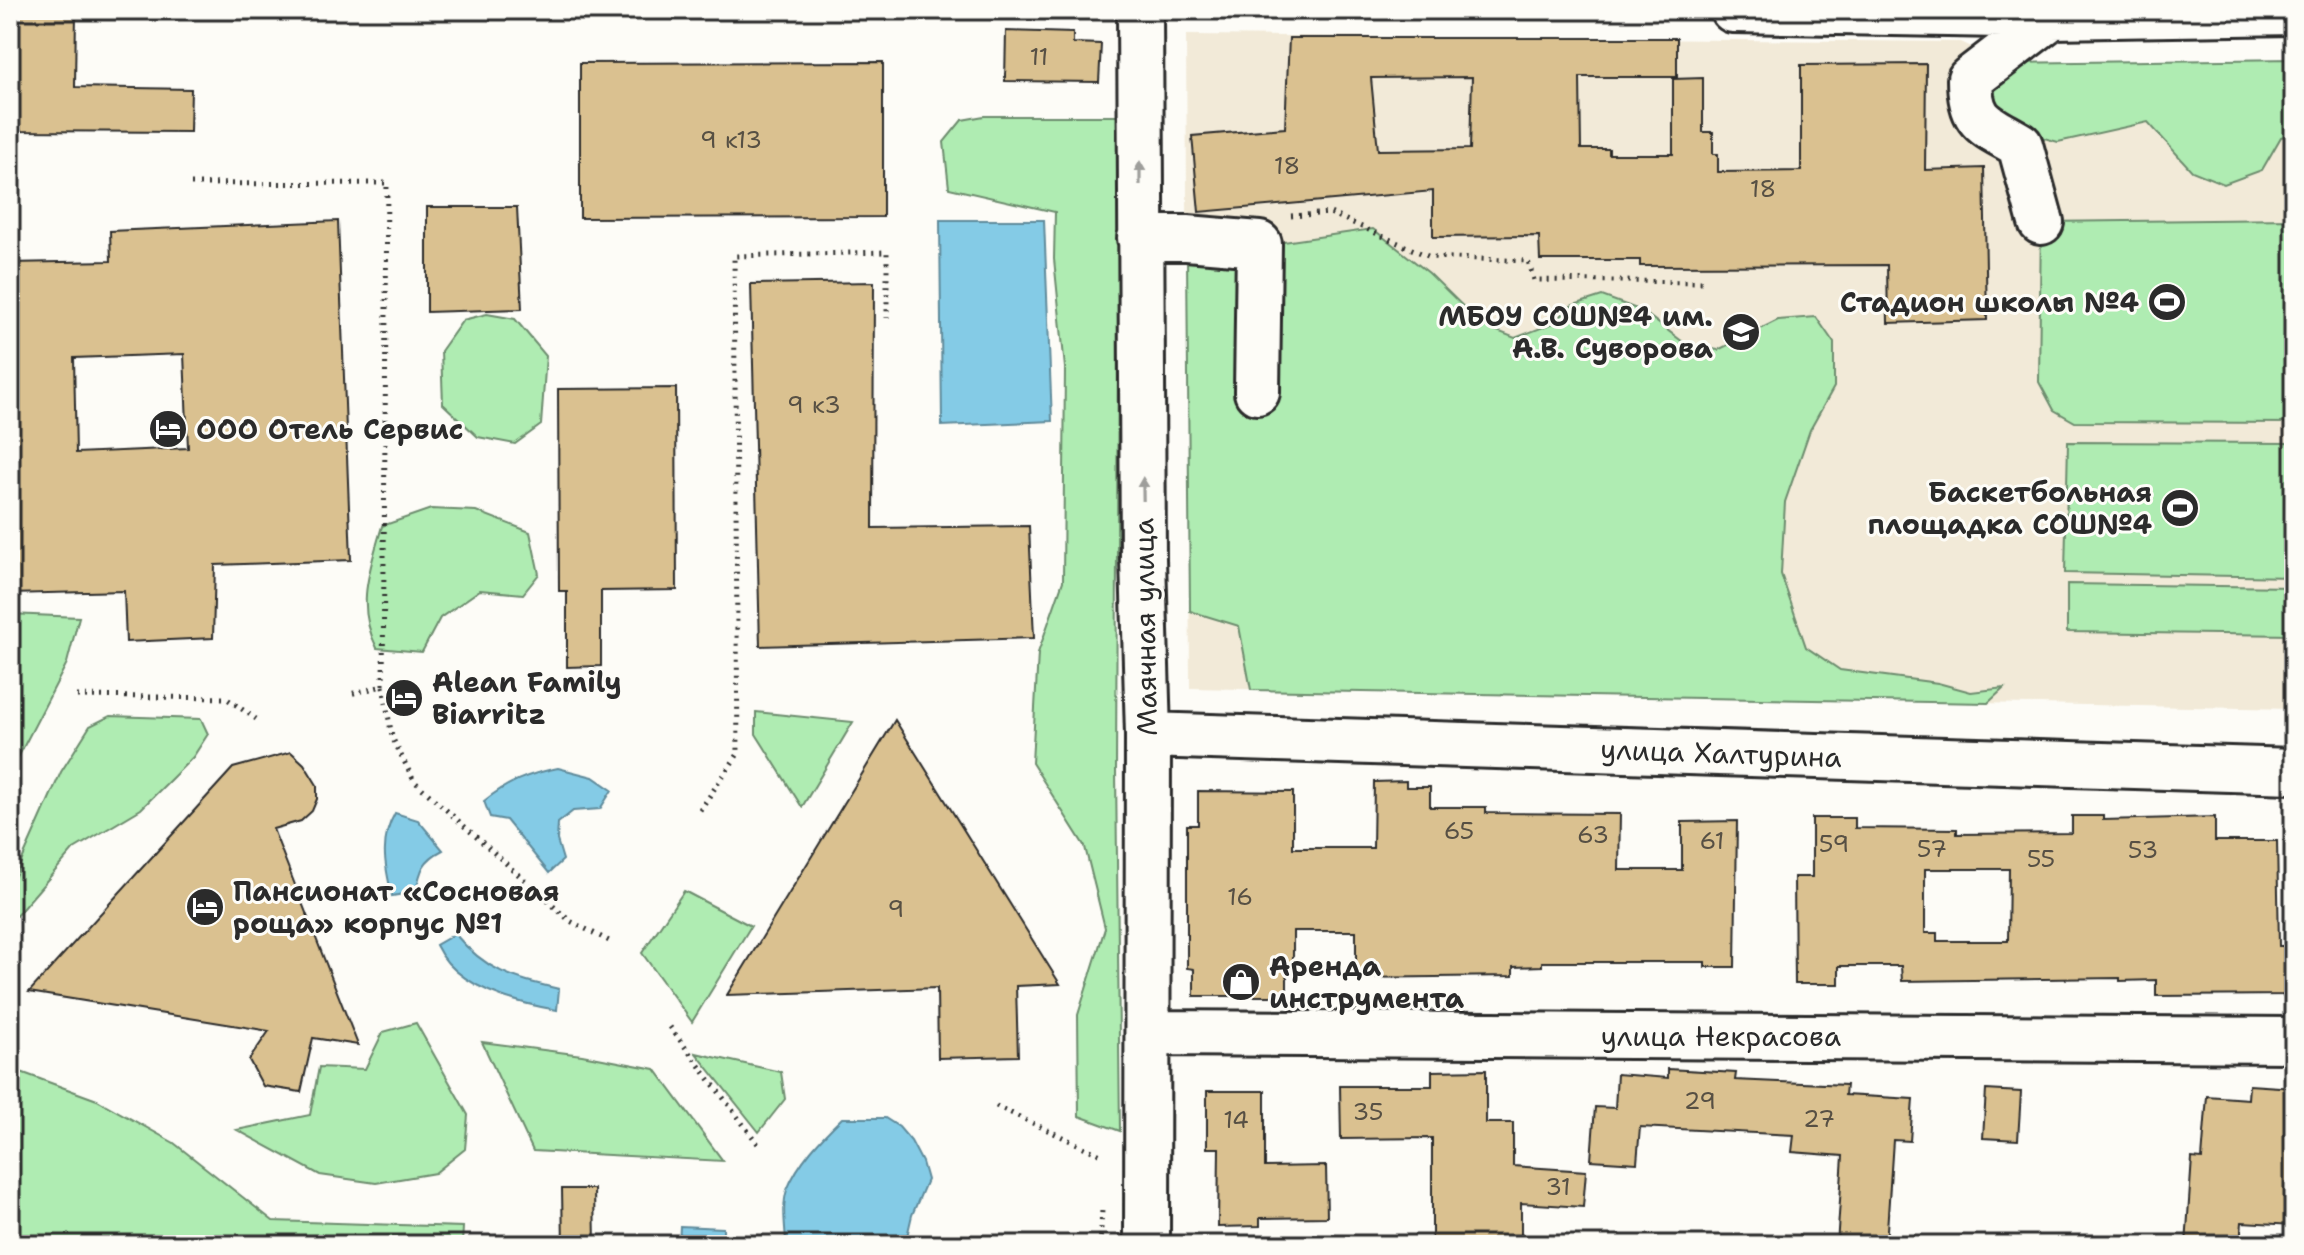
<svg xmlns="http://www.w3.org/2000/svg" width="2304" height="1255" viewBox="0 0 2304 1255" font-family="'Shantell Sans',sans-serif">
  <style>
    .built { fill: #f2ead8 }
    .green { fill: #afecb2; stroke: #6d8c6e; stroke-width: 2 }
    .water { fill: #84cbe6; stroke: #608b9b; stroke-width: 2 }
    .building { fill: #dac190; stroke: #2b2b2b; stroke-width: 2; fill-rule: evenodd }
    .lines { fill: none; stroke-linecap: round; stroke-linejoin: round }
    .minor-casing { stroke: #2b2b2b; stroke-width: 50 }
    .path { stroke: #2b2b2b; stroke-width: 5; stroke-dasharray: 2 6; stroke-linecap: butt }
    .minor { stroke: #fdfcf7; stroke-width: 44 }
    .oneway { fill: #9e9e9b }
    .labels { text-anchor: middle; stroke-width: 6; stroke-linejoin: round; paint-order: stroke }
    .number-label { font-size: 24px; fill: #575044 }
    .poi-label { font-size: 28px; font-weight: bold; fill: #2b2b2b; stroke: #fdfcf7; text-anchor: start }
    .street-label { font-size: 28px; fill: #2b2b2b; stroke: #fdfcf7 }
  </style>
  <rect width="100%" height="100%" fill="#fdfcf7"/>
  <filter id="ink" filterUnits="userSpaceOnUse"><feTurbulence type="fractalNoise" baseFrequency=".0125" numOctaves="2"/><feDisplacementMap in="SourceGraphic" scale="16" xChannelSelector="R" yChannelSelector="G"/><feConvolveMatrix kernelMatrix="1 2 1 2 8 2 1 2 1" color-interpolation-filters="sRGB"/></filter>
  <g filter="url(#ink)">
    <!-- built -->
    <path class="built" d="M1186,35l775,7 44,21 289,-4v650l-1104,-21z"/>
    <!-- green -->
    <path class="green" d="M2294,59v75l-13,3 -19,33 -38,14 -32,-13 -44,-49 -90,20 -42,-12 -30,-28 19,-39z
      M984,116h135l-3,655 4,360 -41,-15 -1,-101 27,-87 -20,-81 -53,-84 6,-110 25,-72 2,-213 -11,-109 1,-47 -106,-24 -5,-46 18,-22z
      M2294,219v204l-219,-1 -21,-12 -15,-28 2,-160z
      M1373,229l56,44 53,52 33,13 39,-15 17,-17 31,-10 40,15 45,34 31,5 60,-30 38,-3 18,26v44l-24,43 -25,72 -4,72 25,73 34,23 98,13 33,9 33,-4 -16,15 -737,-13 -12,-64 -49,-15 -3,-355z
      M487,314l28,5 31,37 -5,69 -26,19 -37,-7 -35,-33 -2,-53 22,-31z
      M2068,442l226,1v134l-229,-4z
      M431,509l45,2 54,21 9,42 -16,20 -43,-4 -40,28 -18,34 -45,-4c-22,-43 -7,-79 5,-122z
      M2067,584l227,3v48l-227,-3z
      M10,614l69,3 -12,46 -57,110z
      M756,712l97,10 -51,85 -46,-73z
      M110,716l91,3 7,15 -15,23 -52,52 -67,40 -64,74v-36l51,-115 29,-46z
      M684,891l67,35 -59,96 -50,-69z
      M416,1023l52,92 -3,34 -30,24 -59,10 -56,-8 -83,-45 73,-15 9,-48 46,2 18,-37z
      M482,1042l100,13 73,14 68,92 -190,-10z
      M696,1053l85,19 4,27 -26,33z
      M10,1068l87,32 77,43 99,78 190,6 -1,18h-452z"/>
    <!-- water -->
    <path class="water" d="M940,220h104l8,201 -110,5z
      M558,768l35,9 19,13 -12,19 -27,2 -15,12 -1,17 6,20 -14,13 -43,-53 -16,-3 -6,-16c24,-19 43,-27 74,-33z
      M395,813l23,7 25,30c-20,10 -23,20 -27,42l-24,4c-7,-30 -13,-55 3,-83z
      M455,934c32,38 58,44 104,55l-2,21c-42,-7 -101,-22 -121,-65z
      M842,1118h43l14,9 12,14 11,21 5,18 -15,35 -7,30h-117l-2,-4c-1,-16 -4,-36 1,-51 11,-28 34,-52 55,-72z
      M680,1226l43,2v9l26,1v7h-70z"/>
    <!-- building -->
    <path class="building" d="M10,10h66l-1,77 116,2 -1,43 -180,-1z
      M1006,31l67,2v10l28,1 -2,38 -94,-1z
      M1289,38h388v39h-97l1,72h28v5h64v-75l30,-1v54h10v22h5v18l83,-1v-106l125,-1 -1,106 59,-2 3,152 -99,3 -1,-58 -247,1v-6h-100l-1,-24 -106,1v-46l-234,21 -7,-76 93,-8zM1472,77l-2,72 -92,1 -7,-72z
      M883,62v155l-303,1v-155z
      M427,207h90l5,102 -95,3z
      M338,221l13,339 -136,5 -2,73 -87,4 -2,-51 -114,3v-331l101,-2 -1,-30zM184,354l4,94 -112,5 -2,-95z
      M874,282l-1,246 156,-2 5,112 -274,8 -9,-362z
      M676,388l1,202 -76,1v75l-34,1v-76h-8l-1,-202z
      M895,720l165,264 -44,2 2,70 -80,2 -1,-70 -210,7z
      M291,752l13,12 13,21v14l-5,12 -11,10 -28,8 85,216 -45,-7 -12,54 -38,-6 -14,-26 20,-29 -240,-39 204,-224z
      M1406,781v6h24v20h56v6l134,1 -1,56h63v-48l55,-1 -2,146h-30v-5h-163v4l-29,1v9l-157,2v-47h-63v37h-6v28h-93v-27l-7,-1v-143h11v-34l95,1v56h80l1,-66z
      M2072,816h31v4l112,-3v24h62l2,105h14l-2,49 -135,1v-16l-36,1v-3l-218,3 -1,-15h-62v18h-44l-1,-107h18v-59h43v10l102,1v5l115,-1zM1925,869h84l-1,72h-71v-8h-12z
      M1668,1069l68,4 -1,7 111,5 -1,10 68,4 -3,42 -17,-1 -7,105h-49l6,-89 -51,-4 2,-17 -154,-8 -3,36 -46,-3 4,-53 20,1 2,-34 51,4z
      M1486,1070v53h27v43l73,5 -3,36 -62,-4v42h-89v-107l-91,1 -1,-53h92v-15z
      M2249,1085l45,3 -3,84h3v53l-52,-3 -2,23h-54l6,-87 10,1 5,-63 41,3z
      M1986,1090l35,2 -3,48 -35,-2z
      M1207,1091h58v76l61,-1 1,51 -67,1v8l-42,1 1,-79h-12z
      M562,1189h32l1,56h-32z"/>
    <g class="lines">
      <!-- minor casing -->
      <g class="minor-casing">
        <path id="minor" d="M1140,10l3,549 5,176 -1,510
          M1733,10l319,6 242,-4
          M2041,222l-21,-77c-35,-21 -50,-21 -50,-66l82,-63
          M1140,238h47l72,6 -2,148
          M1148,735l1146,36
          M1148,1033l1146,7"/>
      </g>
      <!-- path -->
      <path class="path" d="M191,184l196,-1 -4,503 -33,8
        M1291,216l39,-3 100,44 98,4 6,19 169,2
        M383,686l9,51 22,44 156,140 41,21
        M77,696l149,2 30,21
        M700,810l38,-56 -4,-498 153,-4v66
        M670,1027l91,121
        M996,1106l107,50
        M1100,1245l2,-35"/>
      <!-- minor -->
      <use href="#minor" class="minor"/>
    </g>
    <!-- one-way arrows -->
    <defs><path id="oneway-solid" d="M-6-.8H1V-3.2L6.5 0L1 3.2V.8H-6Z" transform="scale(2)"/></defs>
    <g class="oneway">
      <use href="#oneway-solid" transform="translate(1140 173) rotate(-90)"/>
      <use href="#oneway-solid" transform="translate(1143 489) rotate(-91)"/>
    </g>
  </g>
  <!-- icons -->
  <defs>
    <g id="stadium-disc" transform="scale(2)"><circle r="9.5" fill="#2b2b2b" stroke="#fdfcf7"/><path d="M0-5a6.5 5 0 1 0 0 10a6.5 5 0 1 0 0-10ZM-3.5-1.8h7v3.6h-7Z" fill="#fff"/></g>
    <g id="school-disc" transform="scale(2)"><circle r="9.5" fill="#2b2b2b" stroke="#fdfcf7"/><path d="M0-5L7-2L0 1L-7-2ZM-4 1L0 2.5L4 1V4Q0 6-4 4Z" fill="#fff"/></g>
    <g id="hotel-disc" transform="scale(2)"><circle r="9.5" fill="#2b2b2b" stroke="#fdfcf7"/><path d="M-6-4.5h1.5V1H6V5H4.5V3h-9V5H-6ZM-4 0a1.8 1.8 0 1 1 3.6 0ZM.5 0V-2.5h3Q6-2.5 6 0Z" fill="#fff"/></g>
    <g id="shop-disc" transform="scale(2)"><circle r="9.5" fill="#2b2b2b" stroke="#fdfcf7"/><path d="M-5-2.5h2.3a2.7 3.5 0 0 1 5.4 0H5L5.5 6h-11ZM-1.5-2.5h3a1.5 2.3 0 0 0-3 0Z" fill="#fff"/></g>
  </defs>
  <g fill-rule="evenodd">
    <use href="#stadium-disc" x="2167" y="302"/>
    <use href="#school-disc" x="1741" y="332"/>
    <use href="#hotel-disc" x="168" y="429"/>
    <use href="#stadium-disc" x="2180" y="508"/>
    <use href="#hotel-disc" x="404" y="698"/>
    <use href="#hotel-disc" x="205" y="907"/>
    <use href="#shop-disc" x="1241" y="982"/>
  </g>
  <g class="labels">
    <!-- number labels -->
    <g class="number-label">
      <text x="1039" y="65">11</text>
      <text x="731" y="148">9 к13</text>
      <text x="1287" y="174">18</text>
      <text x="1763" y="197">18</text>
      <text x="814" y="413">9 к3</text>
      <text x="1459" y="839">65</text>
      <text x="1593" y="843">63</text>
      <text x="1712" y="849">61</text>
      <text x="1834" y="852">59</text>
      <text x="1932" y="857">57</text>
      <text x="2143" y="858">53</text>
      <text x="2041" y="867">55</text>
      <text x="1240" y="905">16</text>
      <text x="896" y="917">9</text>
      <text x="1700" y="1109">29</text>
      <text x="1368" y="1120">35</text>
      <text x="1819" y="1127">27</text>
      <text x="1236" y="1128">14</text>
      <text x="1558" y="1195">31</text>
    </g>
    <!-- poi labels -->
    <g class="poi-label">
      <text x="2139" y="312" text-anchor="end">Стадион школы №4</text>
      <text x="1713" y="326" text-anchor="end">МБОУ СОШ№4 им.<tspan x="1713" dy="32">А.В. Суворова</tspan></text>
      <text x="196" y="439">ООО Отель Сервис</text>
      <text x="2152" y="502" text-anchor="end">Баскетбольная<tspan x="2152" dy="32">площадка СОШ№4</tspan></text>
      <text x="432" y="692">Alean Family<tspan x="432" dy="32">Biarritz</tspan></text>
      <text x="233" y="901">Пансионат «Сосновая<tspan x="233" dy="32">роща» корпус №1</tspan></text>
      <text x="1269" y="976">Аренда<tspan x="1269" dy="32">инструмента</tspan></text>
    </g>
    <!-- street labels -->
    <g class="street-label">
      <text transform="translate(1145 627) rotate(-91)" y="10">Маячная улица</text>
      <text transform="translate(1721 753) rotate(2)" y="10">улица Халтурина</text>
      <text x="1721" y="1046">улица Некрасова</text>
    </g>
  </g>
  <!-- margin -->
  <rect width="2304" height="1255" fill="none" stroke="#fdfcf7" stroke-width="40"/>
  <rect x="20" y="20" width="2264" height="1215" fill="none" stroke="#2b2b2b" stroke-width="3" filter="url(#ink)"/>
</svg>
